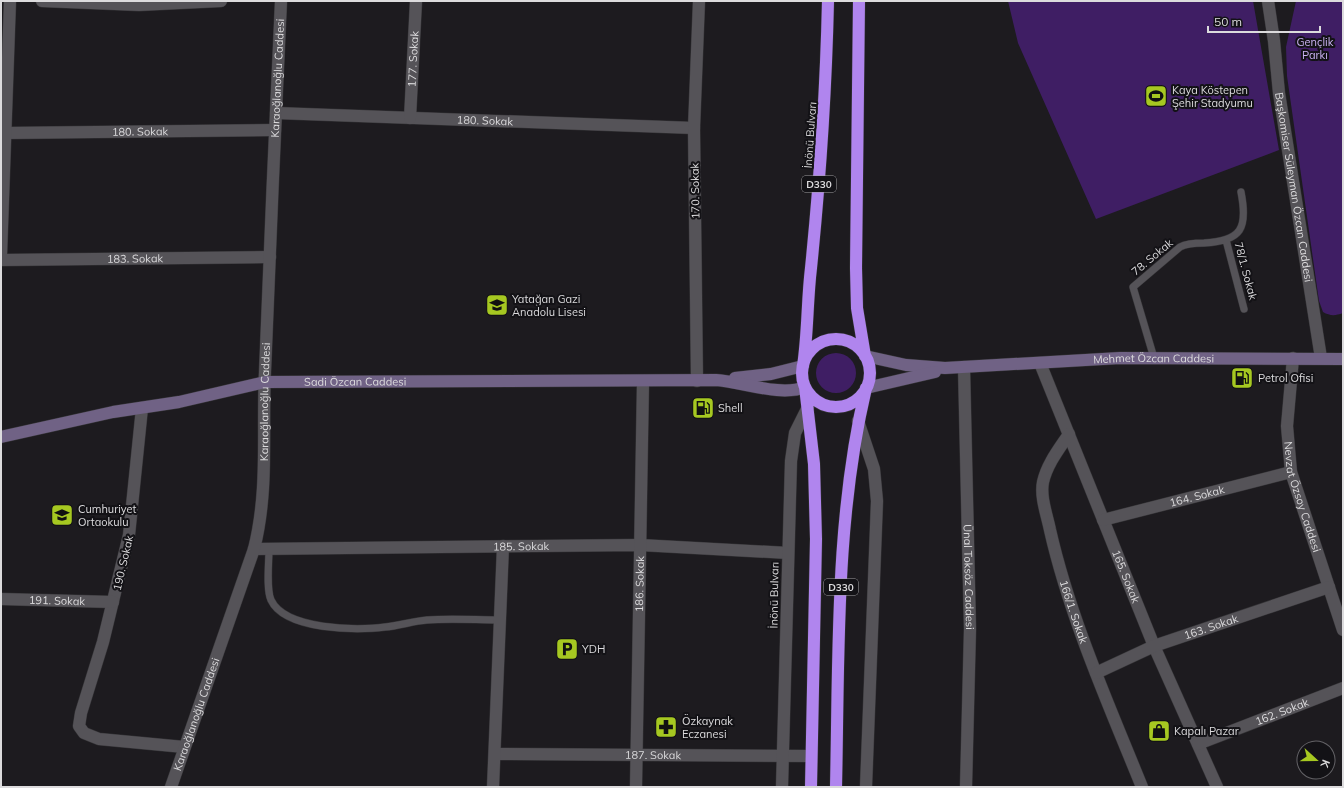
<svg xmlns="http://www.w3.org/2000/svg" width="1344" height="788" viewBox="0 0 1344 788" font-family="Mulish,sans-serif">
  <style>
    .green { fill: #3f1e64 }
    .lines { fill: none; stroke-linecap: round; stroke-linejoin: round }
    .lane-casing { stroke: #363538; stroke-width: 8 }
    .street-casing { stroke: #363538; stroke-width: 13 }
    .secondary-casing { stroke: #363538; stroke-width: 13 }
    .highway-casing { stroke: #363538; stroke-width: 13 }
    .lane { stroke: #555358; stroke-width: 7 }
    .street { stroke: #555358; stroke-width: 12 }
    .secondary { stroke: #706285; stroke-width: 12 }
    .highway { stroke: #b085ee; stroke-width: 12 }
    .labels { text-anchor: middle; stroke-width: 4; stroke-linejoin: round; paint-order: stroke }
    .shield { fill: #131216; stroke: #a09fa1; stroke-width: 1 }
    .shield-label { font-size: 10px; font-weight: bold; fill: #dcdbdd }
    .park-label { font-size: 11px; fill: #cbb3f3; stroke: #131216 }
    .street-label { font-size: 11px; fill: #dcdbdd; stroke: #131216 }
    .poi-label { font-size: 11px; fill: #dcdbdd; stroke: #131216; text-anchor: start }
  </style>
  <rect width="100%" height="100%" fill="#1d1b1f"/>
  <!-- green -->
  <path class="green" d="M1008,1h245l26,149 -183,69 -78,-176z
    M1296,1h47v312c-8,3 -13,3 -20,-1l-4,-11 -32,-225 -1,-29z
    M816 373a20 20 0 1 1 40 0a20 20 0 1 1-40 0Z"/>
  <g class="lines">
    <!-- lane casing -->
    <g class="lane-casing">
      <path id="lane" d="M1226,240l18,69
        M1154,358l-21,-71 47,-40c7,-4 16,-4 24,-4 38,-2 44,-15 37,-51
        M269,549c0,13 -3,40 2,51 14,30 86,31 114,27 14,-1 28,-6 42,-7 24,-2 49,0 73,0"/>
    </g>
    <!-- street casing -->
    <g class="street-casing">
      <g id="street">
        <path d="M42,1l97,4 82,-4"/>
        <path id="s1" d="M1268,1l6,40 5,52 42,265"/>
        <path id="s2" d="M276,113l418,15"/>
        <path id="s3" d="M410,118l6,-117"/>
        <path id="s4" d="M5,133l270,-3"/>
        <path d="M1,256l9,-255"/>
        <path id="s5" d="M1,260l269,-3"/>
        <path id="s6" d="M1293,358l-6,68 4,46 52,158"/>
        <path id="s7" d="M1040,363l114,283 63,141"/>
        <path id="s8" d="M964,367l6,262 -4,158"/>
        <path d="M697,381l-3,-253 5,-127"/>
        <path d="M142,408l-13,127 -26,107 -22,71 -2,13 5,7 15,6 85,8"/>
        <path d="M858,421l16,48 3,32 -11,286"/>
        <path id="s9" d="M1069,434c-10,15 -22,30 -26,48 -3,15 4,33 7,48 20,88 58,173 92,257"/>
        <path id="s10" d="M1103,520l188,-48"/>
        <path id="s11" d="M254,549l386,-4 148,8"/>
        <path id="s12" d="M1,599l112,3"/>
        <path id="s13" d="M1096,673l58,-27 175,-59"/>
        <path id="s14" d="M1198,744l145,-56"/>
        <path id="s15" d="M495,754l316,2"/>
        <path id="s16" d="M171,787l83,-238c15,-59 8,-118 11,-177 5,-124 10,-247 16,-371"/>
        <path d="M493,787l10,-241"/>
        <path id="s17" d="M636,787l7,-405"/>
        <path d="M782,787l9,-326 4,-28 13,-26"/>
      </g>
    </g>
    <!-- secondary casing -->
    <g class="secondary-casing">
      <g id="secondary">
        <path id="s18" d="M865,356l41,9 39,3 175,-10 223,1"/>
        <path d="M735,378l36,-4 32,-8"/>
        <path d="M866,388l69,-16"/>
        <path id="s19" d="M1,437l112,-25 66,-10 86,-20 451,-2c27,2 65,17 89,7"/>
      </g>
    </g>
    <!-- highway casing -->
    <g class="highway-casing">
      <path id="highway" d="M859,1l-3,267 1,40 8,48
        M802 373a34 34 0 1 1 68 0a34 34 0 1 1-68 0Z
        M803,366c5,-33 4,-65 8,-98 9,-89 15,-177 17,-267
        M805,387l9,77 2,75 -5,248
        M836,787c3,-133 -1,-268 30,-399"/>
    </g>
    <!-- lane -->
    <use href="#lane" class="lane"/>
    <!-- street -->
    <use href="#street" class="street"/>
    <!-- secondary -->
    <use href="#secondary" class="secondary"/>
    <!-- highway -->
    <use href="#highway" class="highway"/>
  </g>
  <!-- icons -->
  <defs>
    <g id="stadium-square" transform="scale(1.15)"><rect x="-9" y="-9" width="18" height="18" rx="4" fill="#a6c821" stroke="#131216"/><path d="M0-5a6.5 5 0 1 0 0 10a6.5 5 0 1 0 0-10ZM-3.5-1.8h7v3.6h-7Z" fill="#111"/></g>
    <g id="school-square" transform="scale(1.15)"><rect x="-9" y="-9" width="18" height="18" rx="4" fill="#a6c821" stroke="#131216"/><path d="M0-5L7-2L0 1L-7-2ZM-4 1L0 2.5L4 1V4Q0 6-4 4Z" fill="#111"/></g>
    <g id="fuel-square" transform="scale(1.15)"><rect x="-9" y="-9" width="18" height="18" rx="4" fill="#a6c821" stroke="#131216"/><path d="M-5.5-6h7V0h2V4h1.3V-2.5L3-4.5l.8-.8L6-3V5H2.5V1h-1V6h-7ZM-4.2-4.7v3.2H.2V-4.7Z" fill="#111"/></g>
    <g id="parking-square" transform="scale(1.15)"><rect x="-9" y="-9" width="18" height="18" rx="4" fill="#a6c821" stroke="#131216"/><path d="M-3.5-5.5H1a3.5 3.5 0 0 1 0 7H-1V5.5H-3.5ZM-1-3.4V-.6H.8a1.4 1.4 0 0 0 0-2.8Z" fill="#111"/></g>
    <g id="pharmacy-square" transform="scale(1.15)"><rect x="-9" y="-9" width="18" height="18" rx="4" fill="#a6c821" stroke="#131216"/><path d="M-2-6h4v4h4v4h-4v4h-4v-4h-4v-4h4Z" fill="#111"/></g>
    <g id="shop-square" transform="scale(1.15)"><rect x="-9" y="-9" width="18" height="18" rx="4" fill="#a6c821" stroke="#131216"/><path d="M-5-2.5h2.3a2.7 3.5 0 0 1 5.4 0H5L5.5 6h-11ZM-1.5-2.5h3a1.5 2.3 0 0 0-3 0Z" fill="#111"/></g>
  </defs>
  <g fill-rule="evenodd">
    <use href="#stadium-square" x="1156" y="96"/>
    <use href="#school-square" x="497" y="305"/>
    <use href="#fuel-square" x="1242" y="378"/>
    <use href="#fuel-square" x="703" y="408"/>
    <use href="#school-square" x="62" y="515"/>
    <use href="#parking-square" x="567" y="649"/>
    <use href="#pharmacy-square" x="666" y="727"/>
    <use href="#shop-square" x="1159" y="731"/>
  </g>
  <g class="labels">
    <!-- shield labels -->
    <g class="shield">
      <rect x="802" y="176" width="34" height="16" rx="3"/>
      <rect x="824" y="579" width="34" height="16" rx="3"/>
    </g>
    <g class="shield-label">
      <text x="819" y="188">D330</text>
      <text x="841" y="591">D330</text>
    </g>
    <!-- park labels -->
    <g class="park-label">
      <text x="1315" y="46">Gençlik<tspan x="1315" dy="13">Parkı</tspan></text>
    </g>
    <!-- street labels -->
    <g class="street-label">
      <text dy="4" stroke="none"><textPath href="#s3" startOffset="59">177. Sokak</textPath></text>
      <text dy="4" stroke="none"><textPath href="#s16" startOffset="724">Karaoğlanoğlu Caddesi</textPath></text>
      <text dy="4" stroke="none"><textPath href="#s2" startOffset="209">180. Sokak</textPath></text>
      <text dy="4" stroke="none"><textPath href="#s4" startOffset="135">180. Sokak</textPath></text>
      <text transform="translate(810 135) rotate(-86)" y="4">İnönü Bulvarı</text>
      <text dy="4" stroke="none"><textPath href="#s1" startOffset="188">Başkomiser Süleyman Özcan Caddesi</textPath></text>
      <text transform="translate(695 191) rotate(-91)" y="4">170. Sokak</text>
      <text transform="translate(1152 257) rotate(-40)" y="4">78. Sokak</text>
      <text dy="4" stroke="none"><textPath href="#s5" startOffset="134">183. Sokak</textPath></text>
      <text transform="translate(1246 271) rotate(75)" y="4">78/1. Sokak</text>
      <text dy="4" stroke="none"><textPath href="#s18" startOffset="290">Mehmet Özcan Caddesi</textPath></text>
      <text dy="4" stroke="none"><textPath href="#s19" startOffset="360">Sadi Özcan Caddesi</textPath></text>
      <text dy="4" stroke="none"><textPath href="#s16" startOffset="400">Karaoğlanoğlu Caddesi</textPath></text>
      <text dy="4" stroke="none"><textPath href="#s10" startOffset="97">164. Sokak</textPath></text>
      <text dy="4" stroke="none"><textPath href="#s6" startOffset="141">Nevzat Özsoy Caddesi</textPath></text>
      <text dy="4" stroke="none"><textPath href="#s11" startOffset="267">185. Sokak</textPath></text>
      <text transform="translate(123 563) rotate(-77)" y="4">190. Sokak</text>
      <text dy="4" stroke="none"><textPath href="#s7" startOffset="230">165. Sokak</textPath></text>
      <text dy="4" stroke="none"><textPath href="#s8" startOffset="210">Ünal Toksöz Caddesi</textPath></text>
      <text dy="4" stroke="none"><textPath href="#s17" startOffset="203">186. Sokak</textPath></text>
      <text transform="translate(774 595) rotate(-89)" y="4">İnönü Bulvarı</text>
      <text dy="4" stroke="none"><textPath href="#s12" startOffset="56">191. Sokak</textPath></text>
      <text dy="4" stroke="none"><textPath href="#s9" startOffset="189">166/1. Sokak</textPath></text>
      <text dy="4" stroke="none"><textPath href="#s13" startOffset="124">163. Sokak</textPath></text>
      <text dy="4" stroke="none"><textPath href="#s14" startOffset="90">162. Sokak</textPath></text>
      <text dy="4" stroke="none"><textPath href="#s16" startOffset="77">Karaoğlanoğlu Caddesi</textPath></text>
      <text dy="4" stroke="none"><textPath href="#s15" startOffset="158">187. Sokak</textPath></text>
    </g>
    <!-- poi labels -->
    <g class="poi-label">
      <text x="1172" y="94">Kaya Köstepen<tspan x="1172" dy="13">Şehir Stadyumu</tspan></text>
      <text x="512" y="303">Yatağan Gazi<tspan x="512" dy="13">Anadolu Lisesi</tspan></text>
      <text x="1258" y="382">Petrol Ofisi</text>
      <text x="718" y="412">Shell</text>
      <text x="78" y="513">Cumhuriyet<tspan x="78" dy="13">Ortaokulu</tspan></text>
      <text x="582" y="653">YDH</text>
      <text x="682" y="725">Özkaynak<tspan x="682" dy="13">Eczanesi</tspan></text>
      <text x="1174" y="735">Kapalı Pazar</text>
    </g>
  </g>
  <!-- border -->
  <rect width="1344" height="788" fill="none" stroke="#dcdbdd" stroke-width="4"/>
  <!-- north arrow -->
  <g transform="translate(1316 760) rotate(111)"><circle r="19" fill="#131216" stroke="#636266"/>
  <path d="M0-3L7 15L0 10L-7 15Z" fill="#a6c821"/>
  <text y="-6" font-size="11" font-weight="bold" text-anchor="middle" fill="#dcdbdd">K</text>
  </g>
  <!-- scale -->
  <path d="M1208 26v6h112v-6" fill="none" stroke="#dcdbdd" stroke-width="2"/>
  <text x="1214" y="26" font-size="12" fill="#dcdbdd" stroke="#131216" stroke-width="3" paint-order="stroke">50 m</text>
</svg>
